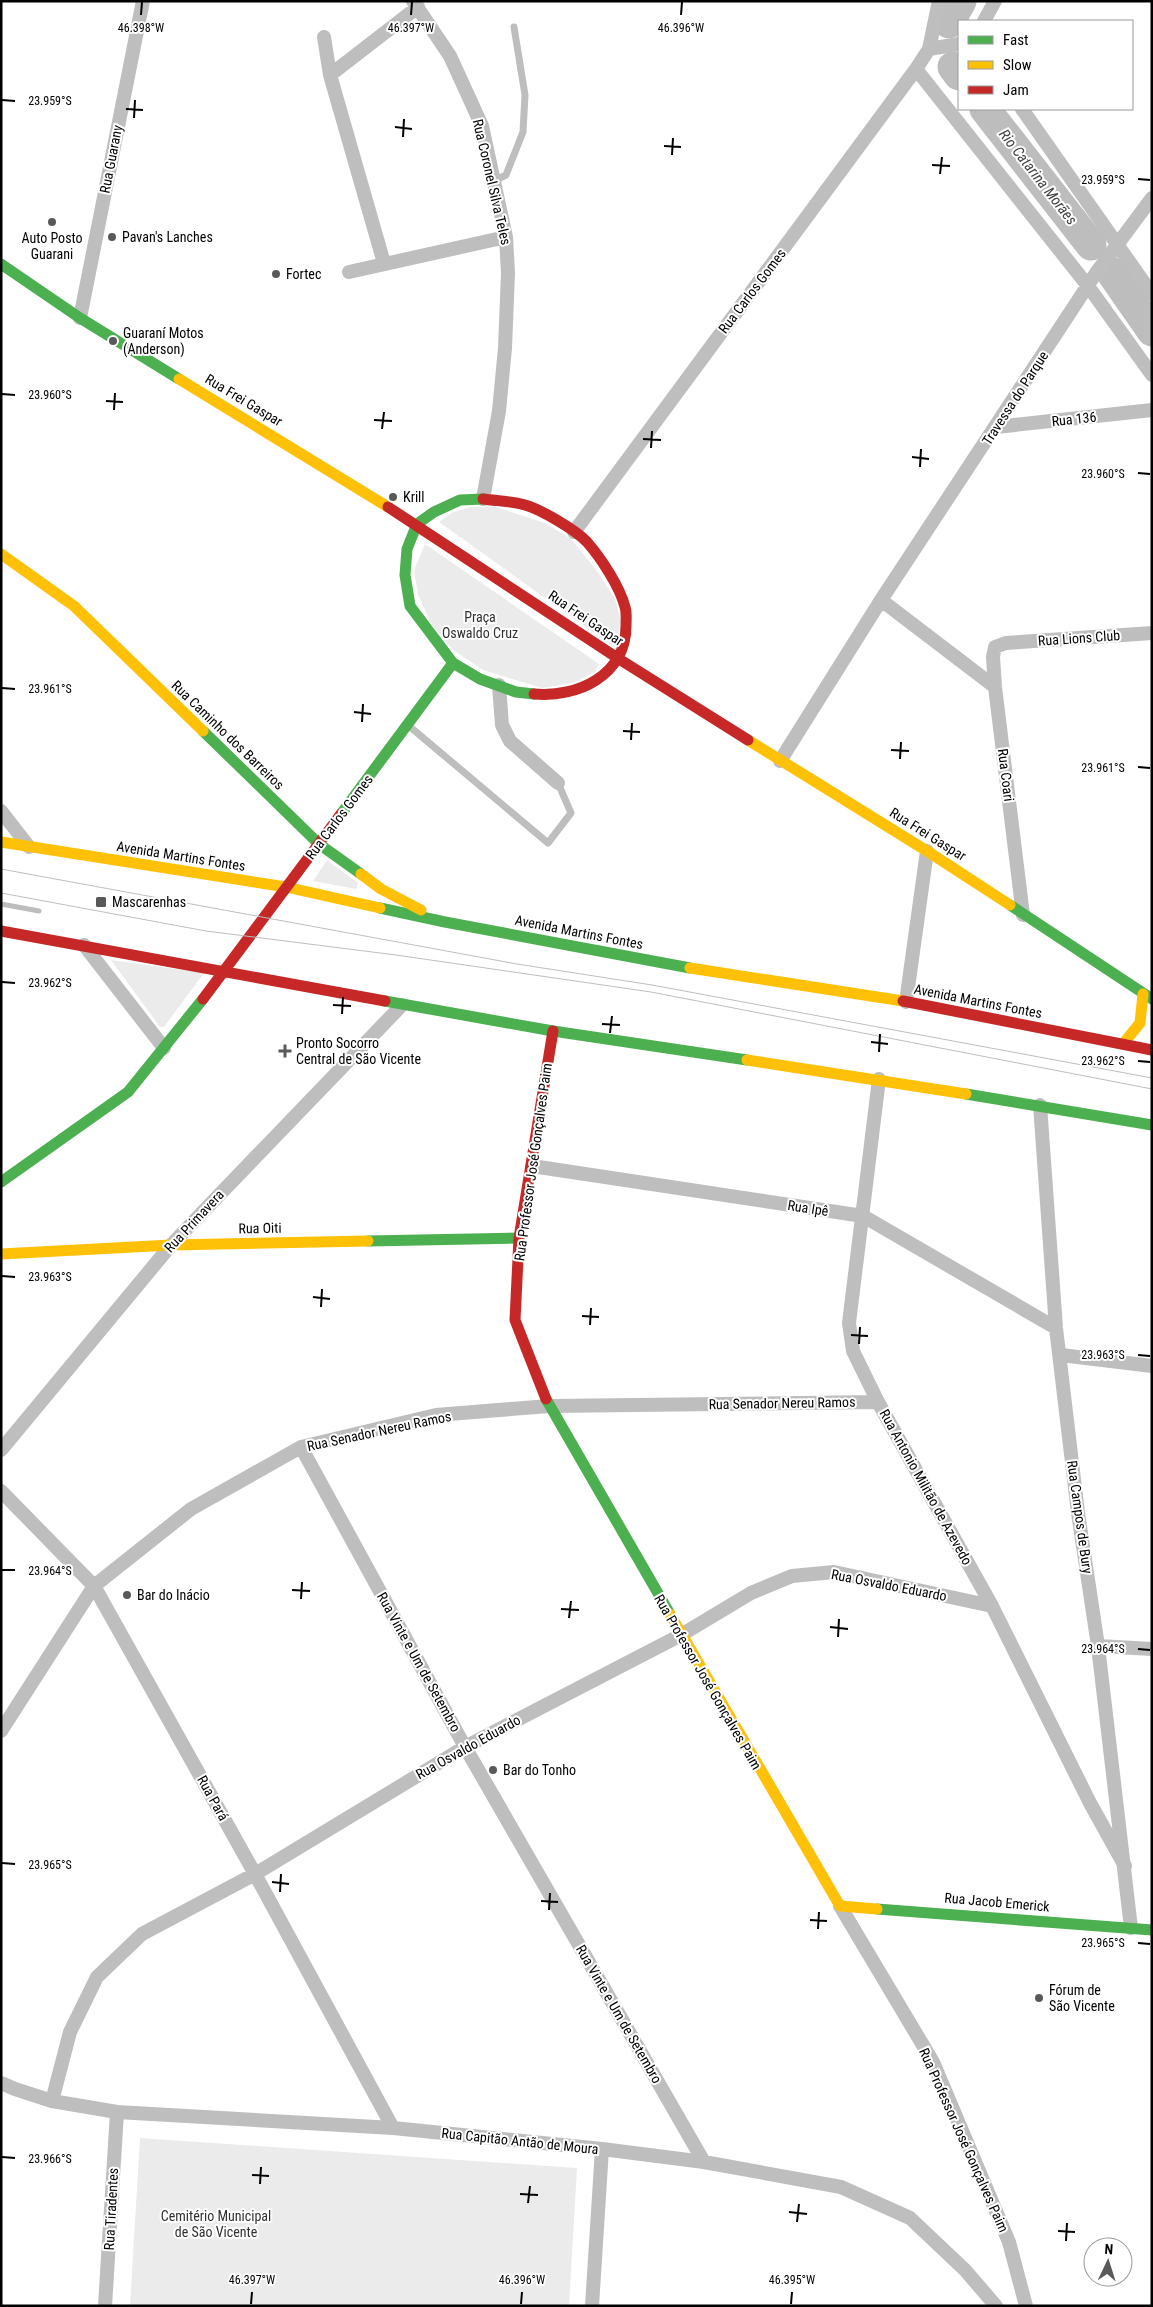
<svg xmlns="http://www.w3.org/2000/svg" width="1153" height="2307" viewBox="0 0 1153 2307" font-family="'Roboto Condensed',sans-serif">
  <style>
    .green { fill: #ebebeb }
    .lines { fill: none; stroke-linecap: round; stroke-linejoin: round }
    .stream { stroke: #bdbdbd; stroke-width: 5 }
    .river { stroke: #bdbdbd; stroke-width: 31 }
    .lane { stroke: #bebebe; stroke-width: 7 }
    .street { stroke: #bebebe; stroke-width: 14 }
    .fast { stroke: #4caf50; stroke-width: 11 }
    .slow { stroke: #ffc107; stroke-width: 11 }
    .jam { stroke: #c62828; stroke-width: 11 }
    .tram { stroke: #bebebe; stroke-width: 1 }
    .ticks { fill: none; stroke: #000; stroke-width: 2 }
    .poi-dot { fill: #595959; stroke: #fff; stroke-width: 2 }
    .labels { text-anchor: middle; stroke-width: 4; stroke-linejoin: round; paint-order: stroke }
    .street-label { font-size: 14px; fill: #000; stroke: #fff }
    .poi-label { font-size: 14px; fill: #000; stroke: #fff; text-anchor: start }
    .park-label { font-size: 14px; fill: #313131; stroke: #fff }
    .water-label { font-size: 15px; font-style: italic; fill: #424242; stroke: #fff }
    .ticks-label { font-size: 12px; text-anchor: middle; fill: #000; stroke: #fff; stroke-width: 4; stroke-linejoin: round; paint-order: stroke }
  </style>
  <rect width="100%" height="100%" fill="#fff"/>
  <!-- green -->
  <path class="green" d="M471,507h25l49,16 26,16 26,32 18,28 6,21 -6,28 -176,-126 12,-9z
    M425,544l174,120 -4,8 -22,11 -31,5 -59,-18 -30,-20 -23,-28 -12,-28 -4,-24z
    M327,860l31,23 -2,6 -43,-8z
    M111,960l93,13 -40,54h-4z
    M140,2138l437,30 -8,138h-439z"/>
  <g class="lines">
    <!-- stream -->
    <path class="stream" d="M1,904l38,7"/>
    <!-- river -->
    <path class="river" d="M949,23l12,-22
      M953,67l6,8
      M985,109l106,136
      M1111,272l41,59"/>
    <!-- lane -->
    <path class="lane" d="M494,181l12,-6 17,-43 2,-37 -11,-68
      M409,726l139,117 23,-30 -13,-30"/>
    <!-- street -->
    <path class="street" d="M413,1l37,55 32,70 24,111 2,36 -3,75 -6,63 -16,88
      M984,21l11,-20
      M324,37l6,38
      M929,49l30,-5
      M916,69l172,217 64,89
      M1022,109l130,185
      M384,263l-54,-188 88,-68
      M349,272l157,-35
      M80,318l63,-317
      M996,427l156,-17
      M574,532l342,-463 13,-20 10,-48
      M881,600l114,87
      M499,685l3,40 8,16 48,42
      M780,761l101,-161 215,-327 56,-75
      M1,811l28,36
      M1023,915l-28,-228 -2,-30 2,-10 11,-4 146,-10
      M84,945l80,103
      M906,1002l21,-151
      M879,1079l-30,244 4,28 25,51 114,204 98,197 35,63
      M1040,1105l16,223 22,185 20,133 33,282
      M532,1166l331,50 193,112
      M1061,1355l91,11
      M301,1447l164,300 239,415
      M1,1450l170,-205 231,-240
      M1,1491l93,95 161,288 138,254
      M1098,1646l54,3
      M1,1731l93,-145 97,-77 110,-62 135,-32 113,-9 329,-4
      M840,1906l93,156 76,180 17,64
      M1,2083l14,6 37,12 65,11 276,16 209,21 102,13 137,25 69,31 55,52 31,36
      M52,2101l18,-69 27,-55 45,-43 113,-60 210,-127 216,-112 70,-42 41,-17 42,-4 158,34
      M105,2306l12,-194
      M592,2306l10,-157"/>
    <!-- fast -->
    <path class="fast" d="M1,264l79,54 99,61
      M483,499l-23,1 -26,12 -17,12 -10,25 -2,26 5,31 43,57 27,16 36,13 18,2
      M203,731l116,113 42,30
      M341,814l112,-151
      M1010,905l142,94
      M380,908l65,14 245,46
      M385,1001l168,30 194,29
      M966,1094l186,31
      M1,1182l127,-90 75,-93
      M368,1241l151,-3
      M546,1399l124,215
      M877,1909l275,21"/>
    <!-- slow -->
    <path class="slow" d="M179,379l209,128
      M1,554l73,52 129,125
      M748,740l179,111 83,54
      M1,842l285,45 94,21
      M361,874l20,15 40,21
      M690,968l213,33
      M1123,1044l17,-21 3,-29
      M747,1060l219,34
      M1,1254l170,-9 197,-4
      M670,1614l170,292 37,3"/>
    <!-- jam -->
    <path class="jam" d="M483,499c14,2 28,2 42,6 15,4 51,25 62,37 14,16 33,45 38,65 2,6 1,13 1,19 0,49 -48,72 -92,68
      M388,507l231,152 129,81
      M1,931l384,70
      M203,999l138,-185
      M903,1001l249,49
      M546,1399l-31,-79 4,-82 34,-207"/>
    <!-- tram -->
    <path class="tram" d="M1,869l516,95 135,21 500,93
      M1,893l205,38 190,24 255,37 501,97"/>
  </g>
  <!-- ticks -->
  <path class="ticks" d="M141,15l1,-13M411,15l1,-13M681,15l1,-13M2,100l13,1M126,109l17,1M134,118l1,-18M395,127l17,2M403,137l1,-18M664,146l17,1M672,155l1,-17M932,165l18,1M940,174l2,-17M1138,179l12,1M2,394l13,1M106,401l17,1M114,410l1,-17M374,420l18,1M382,429l2,-17M643,439l18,1M651,448l1,-17M912,457l17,2M920,467l1,-18M1138,473l12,1M2,688l13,1M354,712l17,2M362,722l1,-18M623,731l17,1M631,740l1,-17M891,750l18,1M900,759l1,-17M1138,767l12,1M2,982l13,1M333,1005l18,1M342,1014l1,-17M602,1024l18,1M610,1033l2,-17M871,1042l17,2M879,1052l1,-18M1138,1061l12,1M2,1276l13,1M313,1297l17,2M321,1307l1,-18M582,1316l17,1M590,1325l1,-17M851,1335l17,1M859,1344l1,-17M1138,1355l12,1M2,1570h13M292,1590l18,1M301,1599l1,-17M561,1609l18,1M569,1618l2,-17M830,1627l18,2M838,1637l1,-18M1138,1649l12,1M2,1863l13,1M272,1882l17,2M280,1892l1,-18M541,1901l17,1M549,1910l1,-17M810,1920l17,1M818,1929l1,-17M1138,1943l12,1M2,2157l13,1M252,2175l17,1M260,2184l1,-17M520,2194l18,1M528,2203l2,-17M789,2212l18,2M797,2222l2,-18M1058,2231l17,1M1066,2241l1,-18M251,2304l1,-12M521,2304l1,-12M791,2304l1,-12"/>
  <!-- markers -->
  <g class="poi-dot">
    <circle cx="52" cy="222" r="5"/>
    <circle cx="112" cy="237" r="5"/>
    <circle cx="276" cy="274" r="5"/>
    <circle cx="113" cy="341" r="5"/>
    <circle cx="393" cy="497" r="5"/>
    <rect x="95" y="896" width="12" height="12" rx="2.5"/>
    <path d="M282.5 1043.5h5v5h5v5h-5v5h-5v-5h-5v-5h5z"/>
    <circle cx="127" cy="1595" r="5"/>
    <circle cx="493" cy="1770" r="5"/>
    <circle cx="1039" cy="1998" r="5"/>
  </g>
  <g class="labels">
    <!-- street labels -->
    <g class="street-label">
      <text transform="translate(111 159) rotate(-79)" y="5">Rua Guarany</text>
      <text transform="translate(492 182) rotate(77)" y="5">Rua Coronel Silva Teles</text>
      <text transform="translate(752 291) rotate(-53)" y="5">Rua Carlos Gomes</text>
      <text transform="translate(1015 398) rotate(-57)" y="5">Travessa do Parque</text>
      <text transform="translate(244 400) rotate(31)" y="5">Rua Frei Gaspar</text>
      <text transform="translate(1074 419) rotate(-6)" y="5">Rua 136</text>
      <text transform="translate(586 618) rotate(34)" y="5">Rua Frei Gaspar</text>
      <text transform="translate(1079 638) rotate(-4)" y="5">Rua Lions Club</text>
      <text transform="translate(228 735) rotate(44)" y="5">Rua Caminho dos Barreiros</text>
      <text transform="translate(1006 775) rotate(83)" y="5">Rua Coari</text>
      <text transform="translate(339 817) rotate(-53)" y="5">Rua Carlos Gomes</text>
      <text transform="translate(928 834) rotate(32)" y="5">Rua Frei Gaspar</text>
      <text transform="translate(181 856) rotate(9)" y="5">Avenida Martins Fontes</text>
      <text transform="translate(579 932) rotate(11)" y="5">Avenida Martins Fontes</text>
      <text transform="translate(978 1001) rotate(11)" y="5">Avenida Martins Fontes</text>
      <text transform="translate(533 1162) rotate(-82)" y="5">Rua Professor José Gonçalves Paim</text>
      <text transform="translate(808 1208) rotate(9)" y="5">Rua Ipê</text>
      <text transform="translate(194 1221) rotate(-47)" y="5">Rua Primavera</text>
      <text transform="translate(260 1228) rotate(-1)" y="5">Rua Oiti</text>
      <text transform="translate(782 1403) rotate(-1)" y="5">Rua Senador Nereu Ramos</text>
      <text transform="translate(379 1431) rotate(-12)" y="5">Rua Senador Nereu Ramos</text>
      <text transform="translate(926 1487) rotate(61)" y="5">Rua Antonio Militão de Azevedo</text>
      <text transform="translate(1080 1517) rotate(82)" y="5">Rua Campos de Bury</text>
      <text transform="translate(889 1585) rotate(11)" y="5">Rua Osvaldo Eduardo</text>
      <text transform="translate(419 1662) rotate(61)" y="5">Rua Vinte e Um de Setembro</text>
      <text transform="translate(708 1682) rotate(60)" y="5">Rua Professor José Gonçalves Paim</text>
      <text transform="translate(468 1747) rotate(-29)" y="5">Rua Osvaldo Eduardo</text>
      <text transform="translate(213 1798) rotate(61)" y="5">Rua Pará</text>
      <text transform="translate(997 1902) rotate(5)" y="5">Rua Jacob Emerick</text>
      <text transform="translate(619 2014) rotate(60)" y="5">Rua Vinte e Um de Setembro</text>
      <text transform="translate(964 2140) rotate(66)" y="5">Rua Professor José Gonçalves Paim</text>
      <text transform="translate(520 2141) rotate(6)" y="5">Rua Capitão Antão de Moura</text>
      <text transform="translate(111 2209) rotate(-87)" y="5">Rua Tiradentes</text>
    </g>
    <!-- poi labels -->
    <g class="poi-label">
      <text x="122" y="242">Pavan's Lanches</text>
      <text x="52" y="243" text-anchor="middle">Auto Posto<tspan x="52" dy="16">Guarani</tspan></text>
      <text x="286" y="279">Fortec</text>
      <text x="123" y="338">Guaraní Motos<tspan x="123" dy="16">(Anderson)</tspan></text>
      <text x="403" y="502">Krill</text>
      <text x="112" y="907">Mascarenhas</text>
      <text x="296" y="1048">Pronto Socorro<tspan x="296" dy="16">Central de São Vicente</tspan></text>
      <text x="137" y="1600">Bar do Inácio</text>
      <text x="503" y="1775">Bar do Tonho</text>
      <text x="1049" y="1995">Fórum de<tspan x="1049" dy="16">São Vicente</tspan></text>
    </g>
    <!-- park labels -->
    <g class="park-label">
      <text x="480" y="622">Praça<tspan x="480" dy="16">Oswaldo Cruz</tspan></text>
      <text x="216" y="2221">Cemitério Municipal<tspan x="216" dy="16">de São Vicente</tspan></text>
    </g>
    <!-- water labels -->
    <g class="water-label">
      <text transform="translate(1038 177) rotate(52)" y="5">Rio Catarina Morães</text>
    </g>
  </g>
  <g class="ticks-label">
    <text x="141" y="32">46.398°W</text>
    <text x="411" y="32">46.397°W</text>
    <text x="681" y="32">46.396°W</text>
    <text x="50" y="105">23.959°S</text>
    <text x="1103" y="184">23.959°S</text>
    <text x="50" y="399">23.960°S</text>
    <text x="1103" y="478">23.960°S</text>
    <text x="50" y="693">23.961°S</text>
    <text x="1103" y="772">23.961°S</text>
    <text x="50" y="987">23.962°S</text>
    <text x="1103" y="1065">23.962°S</text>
    <text x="50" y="1281">23.963°S</text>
    <text x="1103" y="1359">23.963°S</text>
    <text x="50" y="1575">23.964°S</text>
    <text x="1103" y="1653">23.964°S</text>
    <text x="50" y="1869">23.965°S</text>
    <text x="1103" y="1947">23.965°S</text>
    <text x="50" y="2163">23.966°S</text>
    <text x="252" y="2284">46.397°W</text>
    <text x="522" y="2284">46.396°W</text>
    <text x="792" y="2284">46.395°W</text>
  </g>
  <!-- border -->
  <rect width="1153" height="2307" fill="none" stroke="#000000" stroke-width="5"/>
  <!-- legend -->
  <rect x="958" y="20" width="175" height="90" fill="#ffffff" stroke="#999999"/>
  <rect x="968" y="36" width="25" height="8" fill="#4caf50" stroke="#999999"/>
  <text x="1003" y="45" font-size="15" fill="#000000">Fast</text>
  <rect x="968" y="61" width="25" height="8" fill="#ffc107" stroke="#999999"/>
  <text x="1003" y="70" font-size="15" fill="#000000">Slow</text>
  <rect x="968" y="86" width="25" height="8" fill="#c62828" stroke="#999999"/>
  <text x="1003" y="95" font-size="15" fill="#000000">Jam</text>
  <!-- north arrow -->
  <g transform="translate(1108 2262) rotate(4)"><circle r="24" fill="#ffffff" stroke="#999999"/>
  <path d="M0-4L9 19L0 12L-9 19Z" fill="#595959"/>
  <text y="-8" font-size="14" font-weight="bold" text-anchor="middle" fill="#000000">N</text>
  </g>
</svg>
